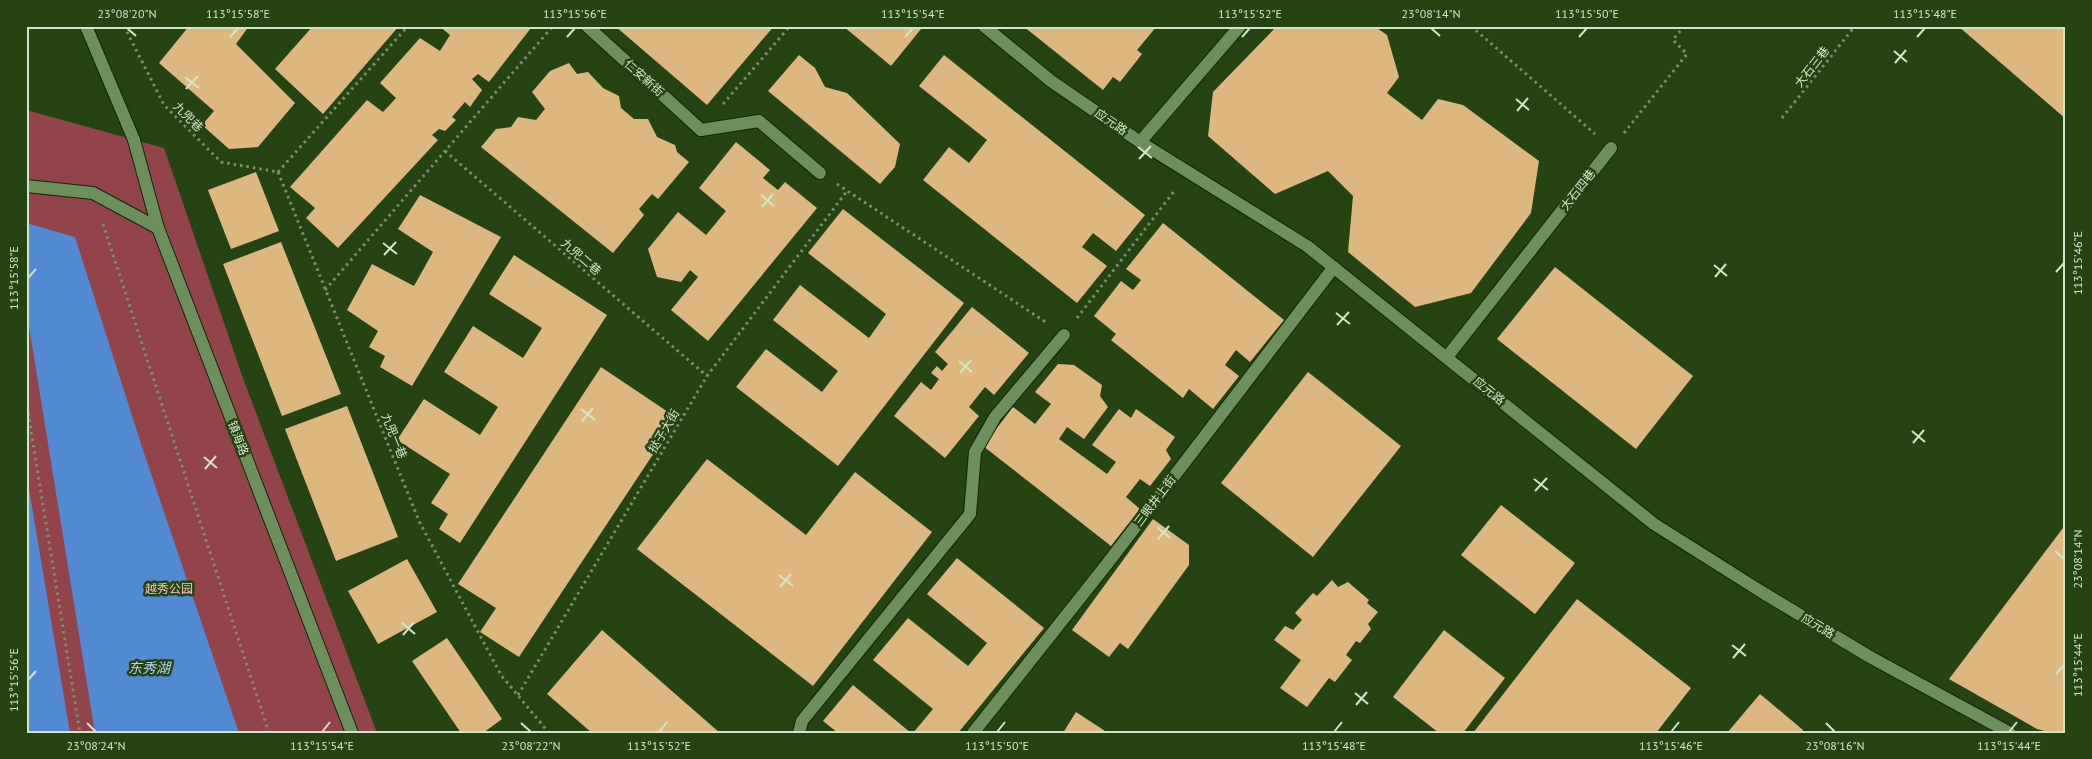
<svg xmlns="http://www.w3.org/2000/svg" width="2092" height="759" viewBox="0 0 2092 759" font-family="'PT Sans','Noto Sans SC',sans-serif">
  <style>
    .green { fill: #93434a }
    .water { fill: #5289d3 }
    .building { fill: #deb780 }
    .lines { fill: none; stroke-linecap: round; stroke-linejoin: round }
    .lane-casing { stroke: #112903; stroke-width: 14 }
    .street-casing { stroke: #112903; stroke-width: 14 }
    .secondary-casing { stroke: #112903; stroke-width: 14 }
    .path { stroke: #78916a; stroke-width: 3; stroke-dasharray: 2.5 4; stroke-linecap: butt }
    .lane { stroke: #6c8f5b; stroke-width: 12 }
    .street { stroke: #6c8f5b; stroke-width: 12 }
    .secondary { stroke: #6c8f5b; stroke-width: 12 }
    .ticks { fill: none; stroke: #d2e5c9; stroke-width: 2 }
    .labels { text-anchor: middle; stroke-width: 5; stroke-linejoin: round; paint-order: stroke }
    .street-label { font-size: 12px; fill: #d2e5c9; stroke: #254412 }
    .park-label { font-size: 12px; fill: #fac3c5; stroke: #254412 }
    .water-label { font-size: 14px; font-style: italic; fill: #b4d1f8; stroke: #254412 }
    .neatline { fill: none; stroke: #d2e5c9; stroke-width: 2 }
    .ticks-label { font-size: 12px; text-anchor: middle; fill: #d2e5c9 }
  </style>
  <rect width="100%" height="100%" fill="#254412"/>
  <!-- green -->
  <path class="green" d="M26,110l138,38 80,233 133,352h-351z"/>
  <!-- water -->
  <path class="water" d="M26,223l49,14 68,213 96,283h-144l-69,-425z
    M26,471l44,262h-44z"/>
  <!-- building -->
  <path class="building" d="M189,26h60l-13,18 59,59 -37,44 -29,2 -27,-24 12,-14 -55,-48z
    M313,26h86l-76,88 -48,-45z
    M439,26l92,2 -42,54 -11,-8 -6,5 10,11 -12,17 -5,-5 -13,15 4,3 -11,11 -6,-2 -7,6 6,5 -100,108 -32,-30 9,-10 -25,-21 77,-87 16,12 13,-14 -16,-15 40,-45 20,13 10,-16z
    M615,26h159l-67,79z
    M843,26h75l3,3 -30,37z
    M1023,26h134l-20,24 5,4 -22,28 -7,-5 -10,13z
    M1277,26h97l13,9 12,42 -12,16 35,27 16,-21 25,6 76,56 -8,52 -60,80 -56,14 -67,-55 5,-56 -25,-25 -53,23 -67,-58 5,-44z
    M1958,26h108v93z
    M799,55l16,13 10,19 22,6 53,51 -5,23 -15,17 -112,-93z
    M944,55l201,160 -29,36 -23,-18 -11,14 25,19 -30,37 -154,-123 26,-33 20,16 18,-23 -68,-54z
    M569,63l8,11 11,-2 15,16 16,8 2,12 13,11h14l9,18 18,8 2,7 12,10 -31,37 -6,-5 -13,15 5,6 -31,38 -132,-106 15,-18 15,-2 7,-10 18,3 9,-11 -13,-17 18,-21z
    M736,142l34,28 -7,8 15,12 7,-8 32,26 -109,133 -37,-31 27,-33 -8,-7 -9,12 -24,-5 -9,-28 30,-37 28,23 20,-24 -27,-23z
    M256,172l23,59 -48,18 -23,-59z
    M420,195l81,42 -89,149 -32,-19 5,-11 -16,-9 9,-16 -31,-21 25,-46 42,22 19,-34 -35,-23z
    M843,209l121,94 -126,163 -102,-79 30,-38 56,43 16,-21 -65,-51 27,-35 69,53 17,-24 -78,-61z
    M1163,223l121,97 -34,42 -14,-12 -11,15 14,11 -26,33 -24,-20 -6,9 -72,-58 5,-6 -22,-18 27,-35 12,9 8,-10 -15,-11z
    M281,242l60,152 -59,22 -59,-152z
    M514,255l93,60 -147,228 -21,-14 9,-15 -17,-11 19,-29 -53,-34 27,-41 56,36 18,-28 -54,-35 29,-46 50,32 19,-30 -53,-34z
    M1555,267l138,109 -57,73 -139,-110z
    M972,307l57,46 -35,42 -9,-8 -16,20 10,9 -34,42 -51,-42 27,-34 10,8 8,-11 -8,-6 6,-7 5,5 6,-7 -13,-12z
    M1058,364l16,1 28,20 -2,11 8,11 -24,32 -17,-12 -8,12 48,35 9,-12 -24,-17 27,-36 12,9 5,-9 39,28 -9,13 5,9 -21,27 -10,-7 -14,18 14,12 -29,37 -128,-100 30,-39 22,17 16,-20 -16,-12z
    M601,367l76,51 -158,239 -39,-25 16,-24 -38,-24z
    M1308,372l93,74 -88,111 -92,-74z
    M347,406l51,131 -62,24 -51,-132z
    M707,459l99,76 49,-63 77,60 -119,154 -176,-137z
    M1501,505l74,58 -40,51 -74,-59z
    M1153,519l36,26v20l-61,84 -8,-6 -11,14 -37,-27z
    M2066,524v209h-14l-15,-4 -88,-50z
    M957,558l87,70 -86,105h-45l20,-24 -60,-49 35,-42 60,48 19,-23 -60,-49z
    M407,559l30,53 -59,32 -30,-53z
    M1332,580l6,7 10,-5 21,18 -2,3 11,9 -10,12 3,5 -11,14 -4,-2 -10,14 6,5 -17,22 -6,-4 -22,29 -27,-19 21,-28 -27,-20 11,-14 8,4 9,-10 -7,-7 18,-20 4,3z
    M1577,599l114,89 -35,45h-183z
    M602,630l118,103h-128l-45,-39z
    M1444,630l61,48 -42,55h-24l-46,-36z
    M447,638l55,81 -19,14h-22l-49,-72z
    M853,685l58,48h-73l-15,-12z
    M1760,694l43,36 -2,3h-74z
    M1076,712l32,21h-45z"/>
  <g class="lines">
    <!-- lane casing -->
    <g class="lane-casing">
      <path id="lane" d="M86,26l48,114
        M701,130l58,-9 61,52
        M1140,142l100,-116
        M26,186l67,7 65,35
        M799,733l3,-12 168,-207 5,-62 20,-35 69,-82"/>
    </g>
    <!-- street casing -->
    <g class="street-casing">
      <path id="street" d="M587,26l114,104
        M134,140l24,88 194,505
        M1447,357l164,-209
        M973,733l134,-169 227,-297"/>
    </g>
    <!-- secondary casing -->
    <g class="secondary-casing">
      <path id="secondary" d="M984,26l67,55 89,61 167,104 347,278 111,70 105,63 140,76"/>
    </g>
    <!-- path -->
    <path class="path" d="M124,26l40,79 57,57 57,10
      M1471,26l124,108
      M723,104l67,-78
      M1782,118l73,-92
      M1624,133l63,-79 -14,-14 11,-14
      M445,151l262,225
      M278,172l141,349 82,154 48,58
      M278,172l130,-146
      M837,184l210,139
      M103,224l166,509
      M325,290l228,-264
      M1077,318l98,-128
      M26,400l54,333
      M518,695l189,-319 140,-185"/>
    <!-- lane -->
    <use href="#lane" class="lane"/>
    <!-- street -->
    <use href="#street" class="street"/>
    <!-- secondary -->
    <use href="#secondary" class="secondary"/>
  </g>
  <!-- ticks -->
  <path class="ticks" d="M127,28l9,8M1431,28l9,8M230,37l8,-9M567,37l8,-9M905,37l8,-9M1242,37l8,-9M1579,37l8,-9M1917,37l8,-9M1894,51l13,11M1895,63l11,-13M185,77l14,11M186,89l12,-13M1516,99l13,11M1517,111l11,-13M1138,147l14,11M1139,159l12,-13M761,195l13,11M762,207l11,-13M383,243l14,11M384,255l12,-13M1714,265l13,11M2056,272l8,-9M1715,277l11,-13M28,278l8,-9M1336,313l14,11M1337,325l12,-13M959,361l13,11M960,373l11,-13M581,409l14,11M582,421l11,-13M1912,431l13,11M1913,443l11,-13M204,457l13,11M205,469l11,-13M1534,479l14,11M1535,491l12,-13M1157,527l13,11M1158,539l11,-13M2055,551l9,8M779,575l14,11M780,587l11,-13M402,623l13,11M403,635l11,-13M1732,645l14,11M1733,658l12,-14M2056,674l8,-9M28,680l8,-9M1355,693l13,11M1356,705l11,-13M87,723l9,9M521,723l10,9M1826,723l9,9M322,732l8,-10M659,732l8,-10M997,732l8,-10M1334,732l8,-10M1671,732l8,-10M2009,732l8,-10"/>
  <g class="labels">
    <!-- street labels -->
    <g class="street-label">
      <text transform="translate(1812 67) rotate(-52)" y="4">大石三巷</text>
      <text transform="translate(644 78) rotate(42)" y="4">仁安新街</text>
      <text transform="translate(188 117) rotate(45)" y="4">九兜巷</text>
      <text transform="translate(1111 122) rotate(34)" y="4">应元路</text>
      <text transform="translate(1578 190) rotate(-52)" y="4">大石四巷</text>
      <text transform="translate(581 257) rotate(41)" y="4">九兜二巷</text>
      <text transform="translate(1489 391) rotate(39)" y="4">应元路</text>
      <text transform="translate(664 431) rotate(-59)" y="4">挞子大街</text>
      <text transform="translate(394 436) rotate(68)" y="4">九兜一巷</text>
      <text transform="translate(238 438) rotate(69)" y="4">镇海路</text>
      <text transform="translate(1155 501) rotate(-53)" y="4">三眼井上街</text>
      <text transform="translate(1818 626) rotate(31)" y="4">应元路</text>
    </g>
    <!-- park labels -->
    <g class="park-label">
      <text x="169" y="593">越秀公园</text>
    </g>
    <!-- water labels -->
    <g class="water-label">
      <text x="149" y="673">东秀湖</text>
    </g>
  </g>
  <!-- border -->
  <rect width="2092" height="759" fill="none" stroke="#254412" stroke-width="55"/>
  <rect x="28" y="28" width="2036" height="704" class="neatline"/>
  <g class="ticks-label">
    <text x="127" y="18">23°08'20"N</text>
    <text x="238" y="18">113°15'58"E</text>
    <text x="575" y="18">113°15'56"E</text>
    <text x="913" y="18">113°15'54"E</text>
    <text x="1250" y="18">113°15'52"E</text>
    <text x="1431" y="18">23°08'14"N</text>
    <text x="1587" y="18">113°15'50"E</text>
    <text x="1925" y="18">113°15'48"E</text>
    <text transform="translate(2078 263) rotate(-90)" y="4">113°15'46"E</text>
    <text transform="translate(14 278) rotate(-90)" y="4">113°15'58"E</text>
    <text transform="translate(2078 559) rotate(-90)" y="4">23°08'14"N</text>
    <text transform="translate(2078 665) rotate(-90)" y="4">113°15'44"E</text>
    <text transform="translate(14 680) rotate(-90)" y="4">113°15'56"E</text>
    <text x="96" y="750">23°08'24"N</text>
    <text x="322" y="750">113°15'54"E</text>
    <text x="531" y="750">23°08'22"N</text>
    <text x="659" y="750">113°15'52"E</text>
    <text x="997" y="750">113°15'50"E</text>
    <text x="1334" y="750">113°15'48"E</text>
    <text x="1671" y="750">113°15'46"E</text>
    <text x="1835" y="750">23°08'16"N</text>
    <text x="2009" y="750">113°15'44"E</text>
  </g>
</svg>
